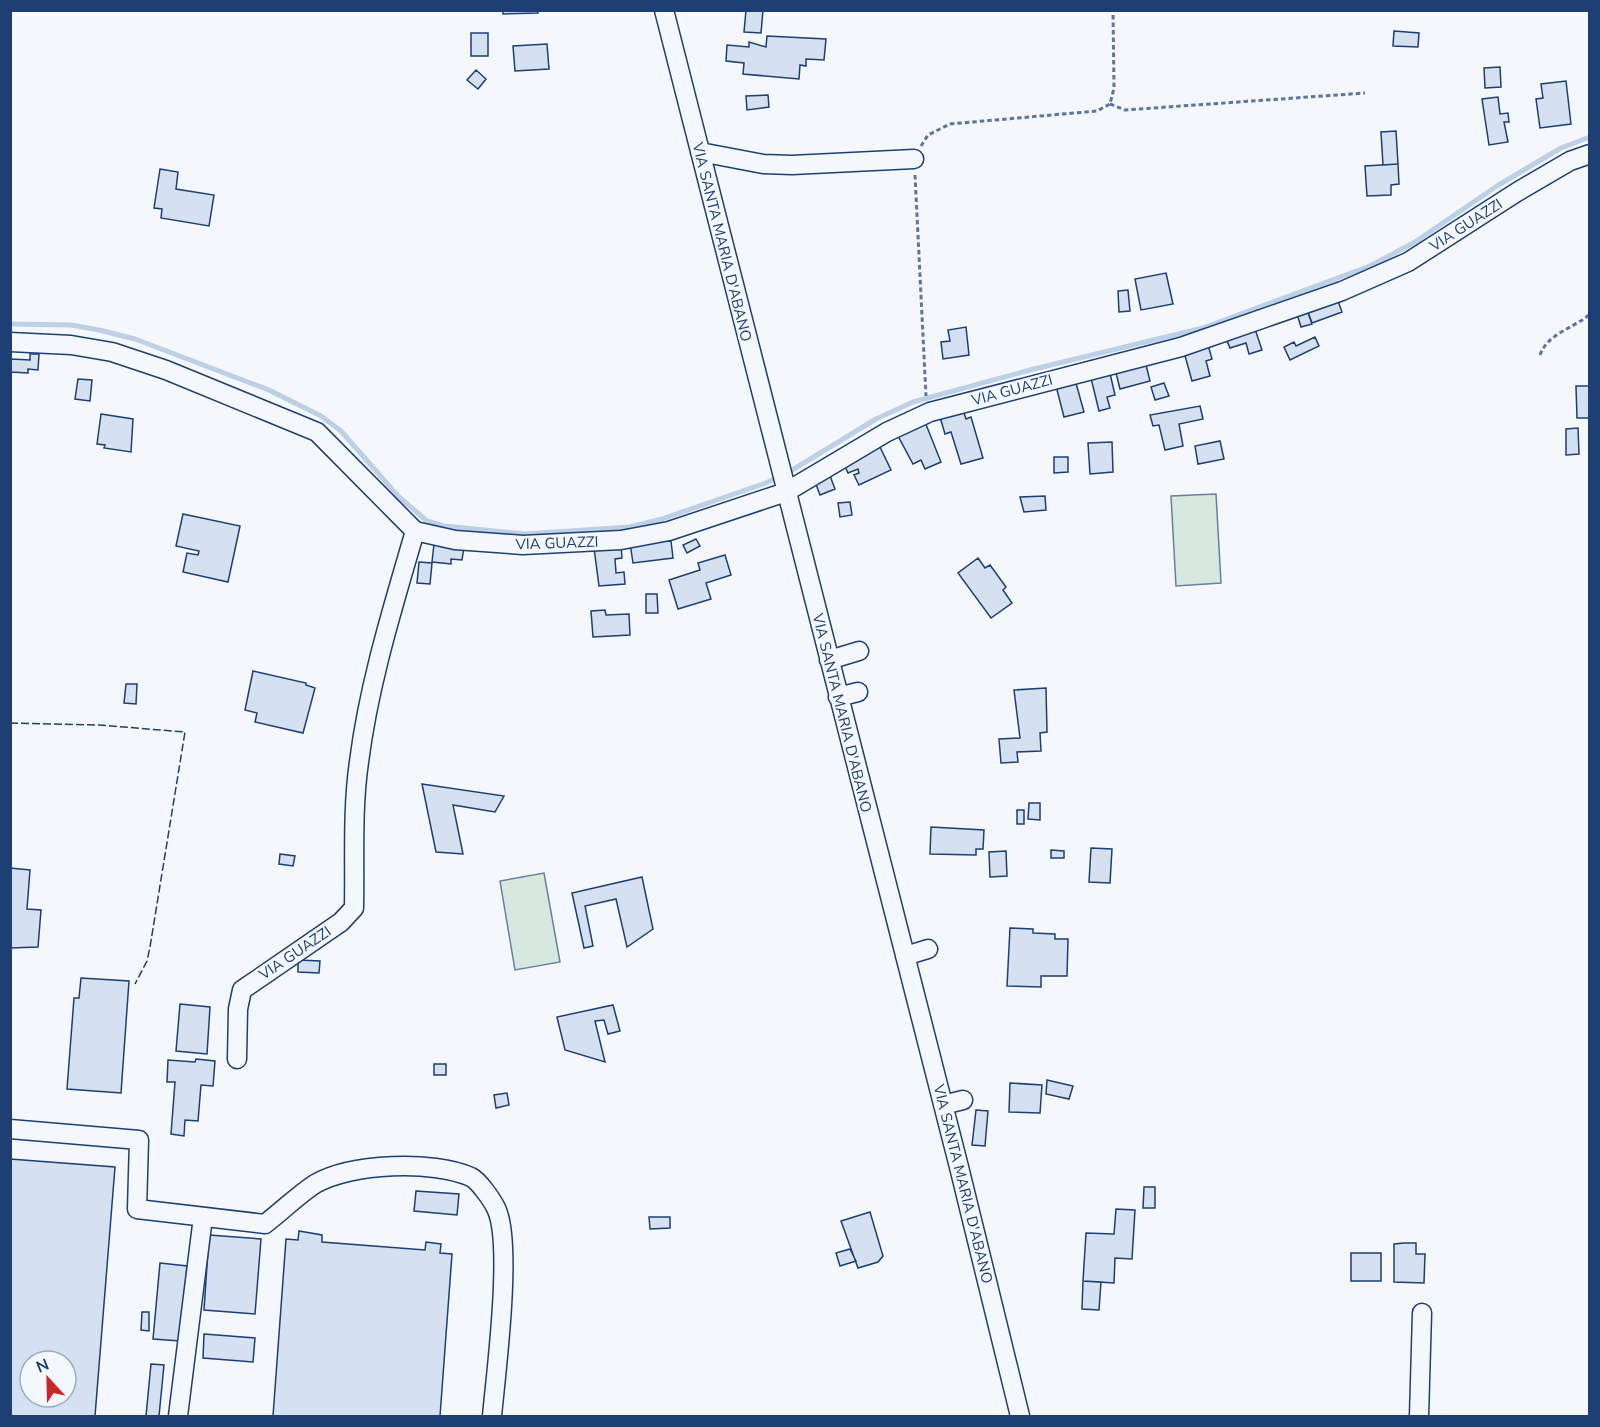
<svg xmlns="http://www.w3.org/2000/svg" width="1600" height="1427" viewBox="0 0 1600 1427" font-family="'Nunito Sans',sans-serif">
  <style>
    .green { fill: #d7e8df; stroke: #687fa3; stroke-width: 1.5 }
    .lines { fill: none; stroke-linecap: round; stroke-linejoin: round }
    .stream { stroke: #bed0e5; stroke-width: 5 }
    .building { fill: #d5e0f0; stroke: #1d3f73; stroke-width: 1.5; fill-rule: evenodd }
    .minor-casing { stroke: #1d3f73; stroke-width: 21 }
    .path { stroke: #5e769c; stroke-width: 3; stroke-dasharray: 4.5 3; stroke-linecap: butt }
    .minor { stroke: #f4f7fb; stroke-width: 18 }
    .fence { stroke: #1d3f73; stroke-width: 1.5; stroke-dasharray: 8 3; stroke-linecap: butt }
    .labels { text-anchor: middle; stroke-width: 4.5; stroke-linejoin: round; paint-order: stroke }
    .street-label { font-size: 15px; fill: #1d3f73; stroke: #f4f7fb }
  </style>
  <rect width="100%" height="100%" fill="#f4f7fb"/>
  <!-- green -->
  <path class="green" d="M1216,494l5,89 -45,3 -5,-90z
    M544,873l16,89 -45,8 -15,-89z"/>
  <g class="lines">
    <!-- stream -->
    <path class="stream" d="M10,324l61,1 28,5 36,9 134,51 52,26 20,15 57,65 29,25 17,5 81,8 105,-7 32,-8 104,-36 28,-14 82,-50 37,-17 117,-32 173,-42 167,-62 45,-24 82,-56 64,-38 29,-11"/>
  </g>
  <!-- building -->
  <path class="building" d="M503,10h35v3l-35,1z
    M746,10h17l-2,23 -17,-1z
    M1394,31l25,2 -1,14 -25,-1z
    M471,33h17v23h-17z
    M767,36l59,3 -2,21 -18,-1v7l-6,-1 -1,14 -56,-5 1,-11 -18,-2 1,-16 22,2v-5l17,5z
    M547,44l2,25 -34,2 -2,-25z
    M1500,67l1,20 -16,1 -1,-20z
    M476,70l10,9 -8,10 -11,-9z
    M1566,81l5,43 -31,4 -4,-29 7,-1 -2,-14z
    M768,95l1,12 -22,3 -1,-14z
    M1498,97l2,17 8,-1 1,9h-5l4,20 -19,3 -7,-46z
    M1396,131l2,33 -15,1 -2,-33z
    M1398,164l1,20 -8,1v10l-24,1 -2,-30z
    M160,169l18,3 -2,17 38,6 -5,31 -48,-8 1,-9 -8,-1z
    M1166,273l7,31 -32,6 -6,-31z
    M1128,290l2,21 -11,1 -1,-21z
    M1337,298l5,14 -30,11 -5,-14z
    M1307,310l5,14 -11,3 -4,-13z
    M966,327l3,28 -26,4 -2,-17 9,-1 -2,-11z
    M1255,329l7,21 -13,4 -3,-11 -16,5 -4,-10z
    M1315,337l4,9 -29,14 -6,-13 10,-5 2,4z
    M1208,345l4,14 -6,2 4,15 -18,5 -8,-29z
    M30,354h9l-1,16 -10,-1v4l-18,-1 1,-13 19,1z
    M1145,361l5,20 -30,8 -5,-20z
    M1109,369l6,26 -8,2 3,11 -11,3 -9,-37z
    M1074,376l10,36 -20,5 -9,-35z
    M78,379l14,1 -2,21 -15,-2z
    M1164,383l5,13 -14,4 -4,-13z
    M1576,386h14v32h-13z
    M1200,406l3,13 -24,5 4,22 -18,4 -6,-25 -6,1 -3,-11z
    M963,410l3,9 5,-2 12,41 -22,6 -10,-32 -6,2 -5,-17z
    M101,414l32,5 -2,33 -27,-4 1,-3 -8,-1z
    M925,422l16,40 -16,7 -4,-9 -8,4 -16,-30z
    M1578,428l1,26 -13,1v-26z
    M1220,441l4,18 -26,5 -3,-18z
    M1112,442l1,30 -23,2 -2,-31z
    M879,445l12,25 -32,15 -5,-10 5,-2 -1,-4 -10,4 -5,-11z
    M1054,457h14v15l-14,1z
    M829,473l6,16 -15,6 -6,-16z
    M1045,496l1,14 -22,2 -4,-15z
    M850,502l2,13 -12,2 -2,-14z
    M183,514l57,12 -12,56 -45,-10 4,-19 11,2 1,-4 -23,-5z
    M696,539l4,7 -13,7 -4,-8z
    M671,541l2,17 -40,5 -3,-20z
    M434,544l30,3 -2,13 -11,-1v5l-19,-2z
    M621,546l1,12 -7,1 1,14 8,-1 1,12 -26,2 -5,-38z
    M725,555l6,20 -25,8 5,16 -33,10 -9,-29 31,-10 -2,-7z
    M978,558l7,10 5,-3 16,22 -3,3 9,13 -21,15 -33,-45z
    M419,562l13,1 -2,21 -13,-1z
    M646,594h11l1,19h-12z
    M605,610l1,5 23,-1 1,21 -37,2 -2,-26z
    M253,671l53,12v2l9,3 -12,45 -48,-11 2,-9 -12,-3z
    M126,684h11l-1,20 -12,-1z
    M1046,688l1,44 -7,1 1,18 -24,1 1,10 -17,1 -2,-24 21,-1 -6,-48z
    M422,784l82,12 -9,16 -42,-7 10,49 -27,-2z
    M1029,803h11v17l-12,-1z
    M1017,810h7v14h-7z
    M931,827l53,3 -1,19h-7v6l-46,-1z
    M1091,848l21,1 -2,34 -21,-1z
    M1051,850l13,1v7h-13z
    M1006,851l1,25 -17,1 -1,-25z
    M280,854l15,2 -2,10 -14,-2z
    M10,868l20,2 -3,39 14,1 -3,37 -28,1z
    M642,877l11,52 -26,18 -11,-48 -31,7 8,40 -9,2 -12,-55z
    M1010,928l23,1v4l22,1v5h13l-1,37h-26v11l-34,-1z
    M298,960l22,1 -1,12 -21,-1z
    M81,978l48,3 -8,112 -54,-4 7,-91h5z
    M180,1004l30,3 -3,47 -31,-3z
    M613,1005l7,26 -12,3 -4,-14 -9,1 10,41 -40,-12 -8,-33z
    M196,1059l19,2 -2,25 -12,-1 -3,36 -13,-1 -1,16 -13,-2 4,-52h-8l1,-22 27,2z
    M434,1064h12v11h-12z
    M1047,1080l26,6 -4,13 -23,-5z
    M1010,1083l32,2 -2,28 -31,-1z
    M507,1093l2,12 -13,3 -2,-13z
    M976,1110l12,1 -3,35 -13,-1z
    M10,1159l105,8 -20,249h-85zM30,1361h36v36h-36z
    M1144,1187h11v21h-12z
    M416,1191l43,3 -2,21 -43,-4z
    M1116,1209l19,1 -3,49 -17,-1 -1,25 -31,-2 3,-48 28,1z
    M870,1212l13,44 -5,6 -20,6 -17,-47z
    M649,1217h21v11l-20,1z
    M299,1231l23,4v7l103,8 1,-8 15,2 -1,9 12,1 -12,162h-167l13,-177 12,1z
    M209,1235l52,4 -6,75 -51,-4z
    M1404,1243h12v11h9l-1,29 -30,-1v-38z
    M850,1249l6,12 -16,5 -4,-13z
    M1351,1253h30v28h-30z
    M160,1263l27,3 -7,75 -27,-2z
    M1083,1281l18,1 -2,28 -17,-1z
    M142,1312h7v19l-8,-1z
    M204,1334l51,4 -2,24 -50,-4z
    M151,1364l13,1 -5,51h-13z"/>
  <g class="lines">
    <!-- minor casing -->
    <g class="minor-casing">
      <path id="minor" d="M664,10l295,1157 61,249
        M700,152l63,12 29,1 122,-6
        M10,342l61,3 41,7 54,18 151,62 98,99 40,9 68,5 98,-5 48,-9 117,-39 101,-60 43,-20 251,-65 161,-56 66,-29 109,-70 53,-31 20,-7
        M829,660l30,-9
        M838,697l20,-5
        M905,956l23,-7
        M237,1059l1,-50 4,-19 99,-68 13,-14c1,-49 -2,-98 5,-146 10,-79 34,-155 56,-231
        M943,1105l20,-5
        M10,1129l129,11 -2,69 128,15c17,-13 33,-29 50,-40 36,-21 118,-24 156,-7 8,4 21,23 25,31 17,34 0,165 -4,208
        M178,1416l25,-199
        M1419,1416l3,-103"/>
    </g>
    <!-- path -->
    <path class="path" d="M1110,104l15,6 240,-17
      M921,146l7,-11 22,-11 147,-13 13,-7 4,-16 -1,-78
      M915,175l11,221
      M1540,355c8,-22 33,-26 50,-41"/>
    <!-- minor -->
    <use href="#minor" class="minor"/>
    <!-- fence -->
    <path class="fence" d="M10,723l89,2 86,7 -35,215 -3,14 -12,23"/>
  </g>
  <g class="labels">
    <!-- street labels -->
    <g class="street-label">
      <text transform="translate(1466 225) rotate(-33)" y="5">VIA GUAZZI</text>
      <text transform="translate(722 242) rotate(76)" y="5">VIA SANTA MARIA D'ABANO</text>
      <text transform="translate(1012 390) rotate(-15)" y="5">VIA GUAZZI</text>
      <text transform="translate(557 543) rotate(-2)" y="5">VIA GUAZZI</text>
      <text transform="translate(842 713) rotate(76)" y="5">VIA SANTA MARIA D'ABANO</text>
      <text transform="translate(295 953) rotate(-34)" y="5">VIA GUAZZI</text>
      <text transform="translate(963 1184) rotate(76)" y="5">VIA SANTA MARIA D'ABANO</text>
    </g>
  </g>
  <!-- border -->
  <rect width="1600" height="1427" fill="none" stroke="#1d3f73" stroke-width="24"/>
  <!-- north arrow -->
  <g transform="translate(48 1379) rotate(338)"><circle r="28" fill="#f4f7fb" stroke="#9eadc5" stroke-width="1.5"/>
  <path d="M0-4.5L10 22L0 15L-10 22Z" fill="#c62828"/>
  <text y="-9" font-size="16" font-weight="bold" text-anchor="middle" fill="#1d3f73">N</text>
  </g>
</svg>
